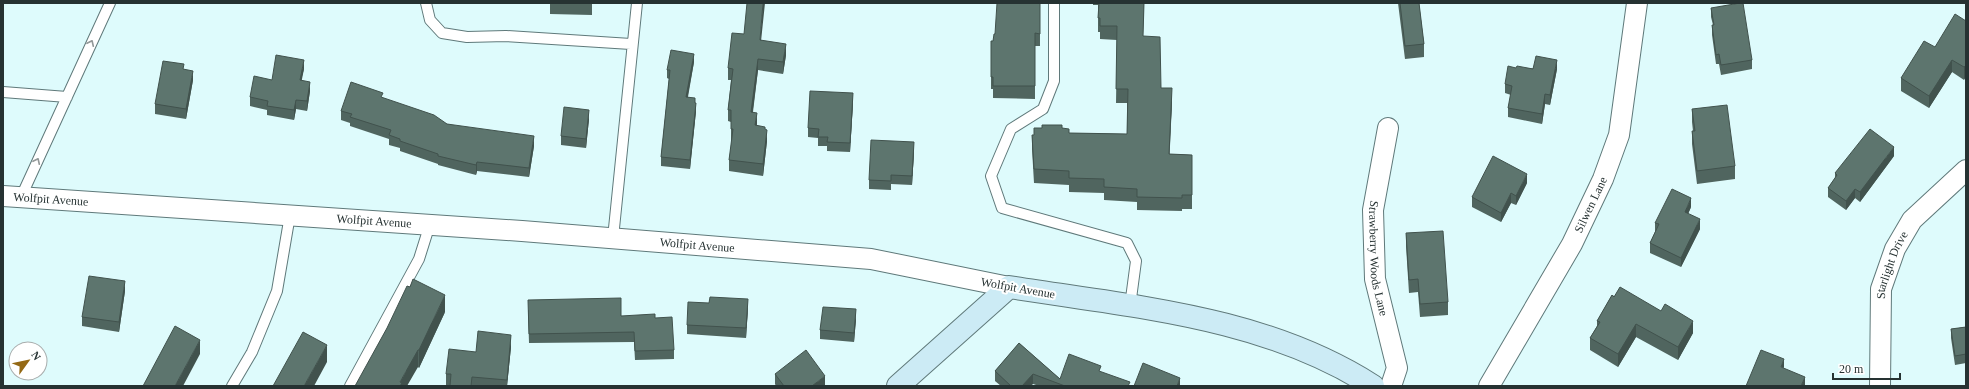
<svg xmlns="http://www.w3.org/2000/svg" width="1969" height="389" viewBox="0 0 1969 389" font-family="Georgia,serif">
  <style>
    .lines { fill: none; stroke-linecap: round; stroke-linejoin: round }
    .lane-casing { stroke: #5f797a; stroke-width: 12 }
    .street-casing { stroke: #5f797a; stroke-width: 22 }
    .secondary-casing { stroke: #5f797a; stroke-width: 24 }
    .lane { stroke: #fff; stroke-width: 10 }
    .street { stroke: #fff; stroke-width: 20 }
    .secondary { stroke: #ccebf5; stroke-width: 22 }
    .wall { fill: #50655f }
    .shaded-wall { fill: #41524d }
    .building { fill: #5d756e; stroke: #41524d }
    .oneway { stroke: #929898 }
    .labels { text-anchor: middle; stroke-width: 4; stroke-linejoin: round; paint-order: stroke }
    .street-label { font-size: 12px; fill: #263232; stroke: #fff }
  </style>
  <rect width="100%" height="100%" fill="#defbfc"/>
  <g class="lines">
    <!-- lane casing -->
    <g class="lane-casing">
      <path id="lane" d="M426,3l4,17 12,13 25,4 39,-1 125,8
        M1054,3v78l-11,28 -32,20 -20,47 11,32 125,35 9,18 -6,45
        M3,92l64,5
        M21,197l89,-194
        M613,238l24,-235
        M232,386l20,-34 25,-61 13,-76
        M350,386l69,-127 11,-35"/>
    </g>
    <!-- street casing -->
    <g class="street-casing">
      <g id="street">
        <path id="s1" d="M1388,128l-15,82 2,69 22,89 -6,18"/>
        <path id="s2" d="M3,196l519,35 349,28 138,28"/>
        <path id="s3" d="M1489,386l83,-142 31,-65 16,-44 18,-132"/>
        <path id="s4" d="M1880,386l1,-97 14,-40 17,-29 54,-50"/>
      </g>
    </g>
    <!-- secondary casing -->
    <g class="secondary-casing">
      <path id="secondary" d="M898,386l111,-99c124,20 255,29 364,99"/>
    </g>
    <!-- lane -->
    <use href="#lane" class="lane"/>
    <!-- street -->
    <use href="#street" class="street"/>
    <!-- secondary -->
    <use href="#secondary" class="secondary"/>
  </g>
  <!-- wall -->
  <path class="wall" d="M463,3h26v1z
    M550,3h42v12l-42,-1z
    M1040,3v43h-5v53l-42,-1v-9h-2v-48h2l2,-7z
    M1093,3h51l-1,33 18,52 11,14 -3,52 23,1v54h-10v2l-45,-1v-8l-33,-2v-7l-35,-1v-7l-35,-2 -2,-34v-14h2l28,-7 7,5 58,1v-31h-11l1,-63 -17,-1v-7h-2v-27h-5z
    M1398,3h21l5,41v13l-19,2z
    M1711,8l41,52v9l-31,6 -2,-11h-3l-4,-29v-10h1l-2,-8z
    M1966,21l-2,59 -12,-8 -23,36 -28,-17v-13l34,-31z
    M761,40l25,15 -3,19 -25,-4 -5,42 4,14 8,3 2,12 -4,35 -34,-5v-11l3,-20h-1v-18l-3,-1v-11l3,-30h-3v-12z
    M694,62l-6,35 7,6 1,8 -6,58 -29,-3v-9l8,-78 -2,-1v-8z
    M1516,68l41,1 -7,36 -5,-1 -3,20 -34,-7v-9l3,-13 -6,-2v-9z
    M184,69l9,11 -7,39 -31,-5v-10z
    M304,69l-3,11 9,11 -3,20 -11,-2 -2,11 -27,-5v-5l-17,-4v-9l22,-17z
    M383,98l64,26 87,22 -5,31 -52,-6 -1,4 -38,-10v-1l-38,-13v-3l-11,-3v-6l-39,-13v-3l-9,-3v-9z
    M853,103l-3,49 -23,-1v-5h-9v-8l-10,-1v-9z
    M1692,109l43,57v13l-38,5 -5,-40v-13h1l-1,-9z
    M589,119l-3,29 -25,-3v-9z
    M914,152l-2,33 -21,-1v6l-22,-1v-9z
    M1894,156l-34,46 -5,-4 -9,12 -18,-13v-9l7,-10v-5z
    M1527,183l-11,22 -5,-2 -10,19 -29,-15v-10z
    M1691,207l-3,7 12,15 -19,38 -31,-14v-10l5,-11v-9z
    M1406,233l42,69v13l-28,2 -2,-25 -9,1 -3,-47z
    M125,291l-6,41 -37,-6v-9z
    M1612,295l81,38 -15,27 -42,-23 -18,30 -28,-17v-12l7,-12v-5z
    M748,308l-2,30 -59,-4v-9z
    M528,310l127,8 19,32v9l-39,1 -1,-18 -105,1z
    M445,312l-26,56 -1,-1 -63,19z
    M856,319l-2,23 -34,-3v-9z
    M1966,327v36l-11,2 -4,-27v-9z
    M1019,343l41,36 41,-7 29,14h-91l-6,-2 -3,2h-29l-6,-5v-10z
    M511,347l-4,39h-61v-12l30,-22z
    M775,374l50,11 -1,1h-48l-1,-2z"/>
  <!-- shaded-wall -->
  <path class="shaded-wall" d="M763,3h2l-5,48v-11z
    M786,44v11l-3,19v-12z
    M694,54v8l-8,43v-8z
    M758,59v11l-7,54v-12z
    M304,60v9l-4,20v-9z
    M1557,60v9l-7,36v-10z
    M1952,60v12l-23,36v-12z
    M1966,65v12l-2,3v-13z
    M193,71v9l-7,39v-10z
    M310,82v9l-3,20v-10z
    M1172,88v14l-3,66v-14z
    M853,93v10l-3,49v-9z
    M1545,94v10l-3,20v-10z
    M296,100v9l-2,11v-10z
    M696,103v8l-6,58v-9z
    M589,110v9l-3,29v-9z
    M757,113v11l-2,13v-12z
    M767,130v11l-4,35v-12z
    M534,136v10l-5,31v-9z
    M914,142v10l-2,33v-9z
    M1894,147v9l-34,46v-10z
    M477,162v9l-1,4v-10z
    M1527,174v9l-11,22v-9z
    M1855,189v9l-9,12v-9z
    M1511,193v10l-10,19v-9z
    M1691,198v9l-6,14v-9z
    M1700,219v10l-19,38v-9z
    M125,281v10l-6,41v-10z
    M445,295v17l-26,56v-18z
    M748,299v9l-2,30v-10z
    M856,309v10l-2,23v-9z
    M1693,321v12l-15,27v-13z
    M1636,324v13l-18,30v-13z
    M511,335v12l-4,39v-6z
    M200,340v14l-17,32h-8z
    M327,345v17l-13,24h-10z
    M418,350v17l-11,19h-7v-4z
    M1784,359v9l-3,-1z
    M1033,374v10l-3,2h-8z
    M825,376v9l-1,1h-12z
    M1805,377v9h-4z
    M1180,378v8h-3z"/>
  <!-- building -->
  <path class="building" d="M747,3h16l-3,37 26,4 -3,18 -25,-3 -7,53 6,1 -2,12 10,2v2l2,1 -4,34 -34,-4 4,-31h-2v-19h-3l5,-41 -5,-1 4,-35 12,1z
    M997,3h43v31l-5,-1v53h-42v-9h-2v-36h2l1,-7h1z
    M1099,3h45l-1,33 17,1 1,51h11l-3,66 23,1v40h-10v3l-45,-1v-8l-33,-2v-8l-35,-1v-7l-35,-2 -2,-34h2v-7h8v-3h20v3l7,1v4l58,1 1,-45h-12l1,-63h-17v-8h-2z
    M1400,3h19l5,41 -19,2z
    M1740,3h3l9,57 -31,5 -2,-11 -3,1 -4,-30h2l-3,-17z
    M1955,14l11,7v44l-2,2 -12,-7 -23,36 -28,-18 23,-37 11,6z
    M671,50l23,4 -8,43 9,1v5h1l-6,57 -29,-3 9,-87h-3z
    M276,55l28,5 -4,20 10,2 -3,19 -11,-1 -2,10 -27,-4 1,-5 -18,-4 4,-21 18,4z
    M1536,56l21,4 -7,35 -5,-1 -3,20 -34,-6 4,-22 -7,-2 3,-18 8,2 1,-2 16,3z
    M163,61l21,3 -1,5 10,2 -7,38 -31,-5z
    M351,82l32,11 -2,4 53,18 13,9 87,12 -5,32 -52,-6 -1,3 -38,-9v-2l-38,-13v-2l-11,-4 2,-5 -41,-13 2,-3 -11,-3z
    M810,91l43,2 -3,50 -23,-1 1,-5h-10l1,-8 -11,-1z
    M1727,105l8,61 -38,5 -5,-40h3l-3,-22z
    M564,107l25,3 -3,29 -25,-3z
    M1870,129l24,18 -34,45 -5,-3 -9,12 -18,-13 9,-13 -2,-2z
    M871,140l43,2 -2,34 -21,-1v6l-22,-1z
    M1493,156l34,18 -11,22 -5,-3 -10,20 -29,-16z
    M1672,189l19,9 -6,14 15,7 -19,39 -31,-15 9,-19 -4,-1z
    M1443,231l5,71 -28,2 -2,-25 -9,1 -3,-47z
    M89,276l36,5 -6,41 -37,-5z
    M413,279l32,16 -26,55h-1l-18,32 2,1 -2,3h-45l32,-58 20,-42 3,1z
    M1620,287l41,24 4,-7 28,17 -15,26 -42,-23 -18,30 -28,-16 10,-16 -3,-1 15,-26 2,2z
    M710,297l38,2 -2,29 -59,-3 1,-23 21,1z
    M621,298v18l34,-2v4l17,-1 2,33 -39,1 -1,-19 -105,2 -1,-34z
    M823,307l33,2 -2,24 -34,-3z
    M175,326l25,14 -25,46h-32z
    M1966,327v27l-11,2 -4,-27z
    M478,331l33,4 -4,45 -35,-3 -1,9h-21l1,-12h-5l3,-25 27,3z
    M303,332l24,13 -23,41h-31z
    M1019,343l41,36 9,-25 32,12 -2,5 31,11 -2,4h-63l-32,-12 -11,12h-11l-16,-15z
    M806,350l19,26 -13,10h-28l-9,-12z
    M1761,350l23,9 -3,8 24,10 -4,9h-55z
    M1143,363l37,15 -3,8h-43z"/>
  <!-- one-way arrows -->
  <defs><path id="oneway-chevron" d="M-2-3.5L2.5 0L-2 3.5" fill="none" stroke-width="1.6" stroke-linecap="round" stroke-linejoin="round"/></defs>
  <g class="oneway">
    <use href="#oneway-chevron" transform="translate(91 43) rotate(-65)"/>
    <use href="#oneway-chevron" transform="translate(37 161) rotate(-65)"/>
  </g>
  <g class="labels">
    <!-- street labels -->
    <g class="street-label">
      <text dy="4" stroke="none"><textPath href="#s2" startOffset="48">Wolfpit Avenue</textPath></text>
      <text dy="4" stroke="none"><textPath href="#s3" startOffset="208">Silwen Lane</textPath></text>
      <text dy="4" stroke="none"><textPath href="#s2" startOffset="372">Wolfpit Avenue</textPath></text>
      <text dy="4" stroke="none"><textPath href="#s2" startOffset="696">Wolfpit Avenue</textPath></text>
      <text dy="4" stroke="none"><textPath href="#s1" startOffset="132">Strawberry Woods Lane</textPath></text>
      <text dy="4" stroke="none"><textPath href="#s4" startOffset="123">Starlight Drive</textPath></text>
      <text transform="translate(1018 288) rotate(10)" y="4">Wolfpit Avenue</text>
    </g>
  </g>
  <!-- border -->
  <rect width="1969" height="389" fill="none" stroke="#263232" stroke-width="8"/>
  <!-- north arrow -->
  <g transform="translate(28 361) rotate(57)"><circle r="19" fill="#ffffff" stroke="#a8adad"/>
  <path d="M0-3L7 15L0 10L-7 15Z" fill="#946915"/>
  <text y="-6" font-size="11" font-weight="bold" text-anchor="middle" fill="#263232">N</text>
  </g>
  <!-- scale -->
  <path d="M1833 373v6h67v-6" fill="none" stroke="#263232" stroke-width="2"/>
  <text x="1839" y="373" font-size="12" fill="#263232" stroke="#ffffff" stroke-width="3" paint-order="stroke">20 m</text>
</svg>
